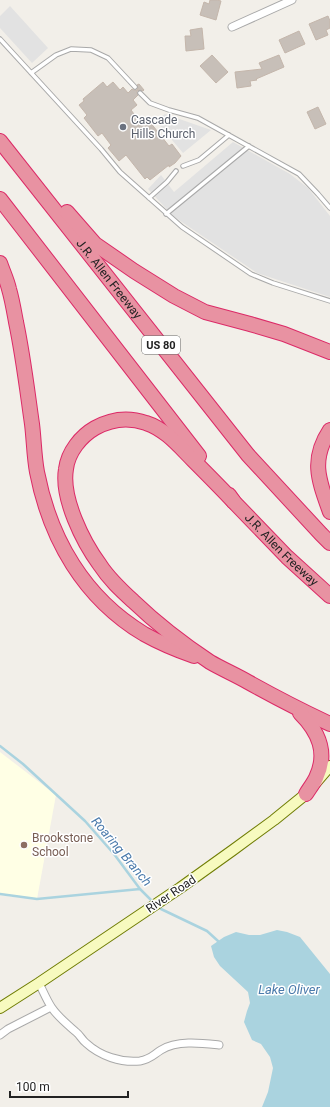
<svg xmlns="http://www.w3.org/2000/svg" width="330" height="1107" viewBox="0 0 330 1107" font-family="Roboto,sans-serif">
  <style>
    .education { fill: #ffffe5 }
    .parking { fill: #e2e2e2 }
    .water { fill: #aad3df }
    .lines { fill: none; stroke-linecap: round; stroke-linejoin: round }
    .stream { stroke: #aad3df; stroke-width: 2.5 }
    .building { fill: #c7bfb8; stroke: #c4b6ab }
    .service-casing { stroke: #a9a9a9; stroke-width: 5.5 }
    .minor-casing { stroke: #a9a9a9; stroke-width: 9 }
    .secondary-casing { stroke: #707d05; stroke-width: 12 }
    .motorway-casing { stroke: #dc2a67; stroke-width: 16 }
    .service { stroke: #fff; stroke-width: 3.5 }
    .minor { stroke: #fff; stroke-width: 7 }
    .secondary { stroke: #f7fabf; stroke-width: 10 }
    .motorway { stroke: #e892a2; stroke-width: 14 }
    .worship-dot { fill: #6b7280; stroke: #fff; stroke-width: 1.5 }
    .education-dot { fill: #8d6e63; stroke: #fff; stroke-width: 1.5 }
    .labels { text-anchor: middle; stroke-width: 3; stroke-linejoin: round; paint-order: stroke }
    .shield { fill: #fff; stroke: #646464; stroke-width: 1 }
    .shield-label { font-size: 11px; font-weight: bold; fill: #222 }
    .worship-label { font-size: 12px; fill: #5b616d; stroke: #fff; text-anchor: start }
    .street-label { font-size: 12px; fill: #222; stroke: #fff }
    .education-label { font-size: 12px; fill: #785e54; stroke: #fff; text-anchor: start }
    .water-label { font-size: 13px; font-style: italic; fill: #4a7aab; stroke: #fff }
  </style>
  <rect width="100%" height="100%" fill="#f2efe9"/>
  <!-- education -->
  <path class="education" d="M0,752l56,43 -19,104 -24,-2 -13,-2z"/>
  <!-- parking -->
  <path class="parking" d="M10,6l38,42 -16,15 -32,-35v-12z
    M165,114l46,16 -28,23 -27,-32z
    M233,142l57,32 18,14 22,28v81l-73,-24 -84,-57 -25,-27 13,-14 13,17z"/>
  <!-- water -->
  <path class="water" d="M277,930l10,2 13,5 30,37v133h-68l6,-15 5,-24 -3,-11 -9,-13 -9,-4 -8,-18 3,-11 3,-8 -2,-11 -28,-26 -6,-9 -3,-11 13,-9 12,-5 13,3h11z"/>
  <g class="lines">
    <!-- stream -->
    <path class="stream" d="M0,746l23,18 62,57 29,33 26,35 13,13
      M0,894l37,5 103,-10
      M157,906l4,3 46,22 11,10"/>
  </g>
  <!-- building -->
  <path class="building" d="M210,0h7l4,1 -5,19 -16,-5 4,-13 5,2z
    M328,16l2,5v7l-4,2 2,5 -12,5 -7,-16z
    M202,28l2,21 -18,2 -1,-15h6l-1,-6z
    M299,31l6,13 -20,9 -6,-13z
    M212,55l16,17 -12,11 -16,-17z
    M279,55l5,12 -28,12 1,1 -7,1 1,5 -14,2 -2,-16 27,-3 -3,-6z
    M103,82l4,5 6,-5 7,8 3,-3 5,6 4,-4 2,1h3l1,-2 -1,-3 2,-1 5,6 -1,1 -3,-1 -3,1v2l1,2 -5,5 4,5 -6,5 9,12 6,-5 23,29 3,-2 9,12 -6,7 -6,4v-2l-19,15 -3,-3 -2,2 -19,-24 -7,6 -11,-13 3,-3 -9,-12 -4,3 -14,-18 3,-3 -8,-10 5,-4 -1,-2z
    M318,107l8,17 -11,5 -8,-17z"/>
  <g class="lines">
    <!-- service casing -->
    <g class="service-casing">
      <path id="service" d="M0,39l101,110 19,23 62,55 69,47 22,9 57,18
        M31,73l25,-18 15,-6 20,1 17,8 27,29
        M140,93l10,10 19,7 29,8 101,56 19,20 12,14
        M183,166l16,-6 30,-25
        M149,198l18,-16 9,-11
        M166,214l83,-68"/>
    </g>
    <!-- minor casing -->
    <g class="minor-casing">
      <path id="minor" d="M232,27l60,-27
        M39,983c4,8 8,18 13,25 6,9 15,16 24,24 4,3 6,8 10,11 14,13 35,20 54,18 11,-2 13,-6 21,-11 16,-10 40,-7 58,-5
        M0,1035l8,-6 43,-22"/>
    </g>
    <!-- secondary casing -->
    <g class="secondary-casing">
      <path id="secondary" d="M0,1008l39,-25 141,-95 53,-38 41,-30 32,-26 24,-28"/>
    </g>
    <!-- motorway casing -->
    <g class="motorway-casing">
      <g id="motorway">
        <path id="s1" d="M0,141l248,314 73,79 9,9"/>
        <path d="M0,199l199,257"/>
        <path d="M67,212l28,32 39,27 40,25 31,16 45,12 34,10 46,18"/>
        <path d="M0,263c3,9 7,17 9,26 3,10 5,22 7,33 7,33 11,67 16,102 2,16 2,32 5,48 13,67 47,126 107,162 16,9 33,16 50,22"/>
        <path d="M330,430c-20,30 -11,51 0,82"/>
        <path id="s2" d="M229,495l5,7 53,55 43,39"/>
        <path d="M234,502c-13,-14 -27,-28 -41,-42 -14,-14 -28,-31 -47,-37 -17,-6 -35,-4 -51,5 -14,8 -27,24 -29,41 -5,29 17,73 34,96 9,14 21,25 33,36 24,23 50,43 77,61 12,7 26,13 38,20 27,15 54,29 82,42"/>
        <path d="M300,713c19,19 28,40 16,65 -3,6 -7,11 -10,16"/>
      </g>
    </g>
    <!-- service -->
    <use href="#service" class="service"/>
    <!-- minor -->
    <use href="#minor" class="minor"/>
    <!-- secondary -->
    <use href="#secondary" class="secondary"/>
    <!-- motorway -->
    <use href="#motorway" class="motorway"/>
  </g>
  <!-- markers -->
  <circle class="worship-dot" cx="123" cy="127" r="4"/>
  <circle class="education-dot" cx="24" cy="845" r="4"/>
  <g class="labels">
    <!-- shield labels -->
    <rect class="shield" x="142" y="336" width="38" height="18" rx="3"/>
    <g class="shield-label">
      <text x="161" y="349">US 80</text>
    </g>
    <!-- worship labels -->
    <g class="worship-label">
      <text x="131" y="124">Cascade<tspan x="131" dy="14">Hills Church</tspan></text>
    </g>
    <!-- street labels -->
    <g class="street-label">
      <text dy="4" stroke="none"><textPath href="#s1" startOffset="176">J.R. Allen Freeway</textPath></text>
      <text dy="4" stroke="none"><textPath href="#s2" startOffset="76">J.R. Allen Freeway</textPath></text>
      <text transform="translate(171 894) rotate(-34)" y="4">River Road</text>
    </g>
    <!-- education labels -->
    <g class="education-label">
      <text x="32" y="842">Brookstone<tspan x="32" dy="14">School</tspan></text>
    </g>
    <!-- water labels -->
    <g class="water-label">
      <text transform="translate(122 851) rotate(50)" y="5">Roaring Branch</text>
      <text x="289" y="994">Lake Oliver</text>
    </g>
  </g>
  <!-- scale -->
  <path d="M10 1091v6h118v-6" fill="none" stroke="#222222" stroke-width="2"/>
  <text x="16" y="1091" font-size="12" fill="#222222" stroke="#ffffff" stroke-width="3" paint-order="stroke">100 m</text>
</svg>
